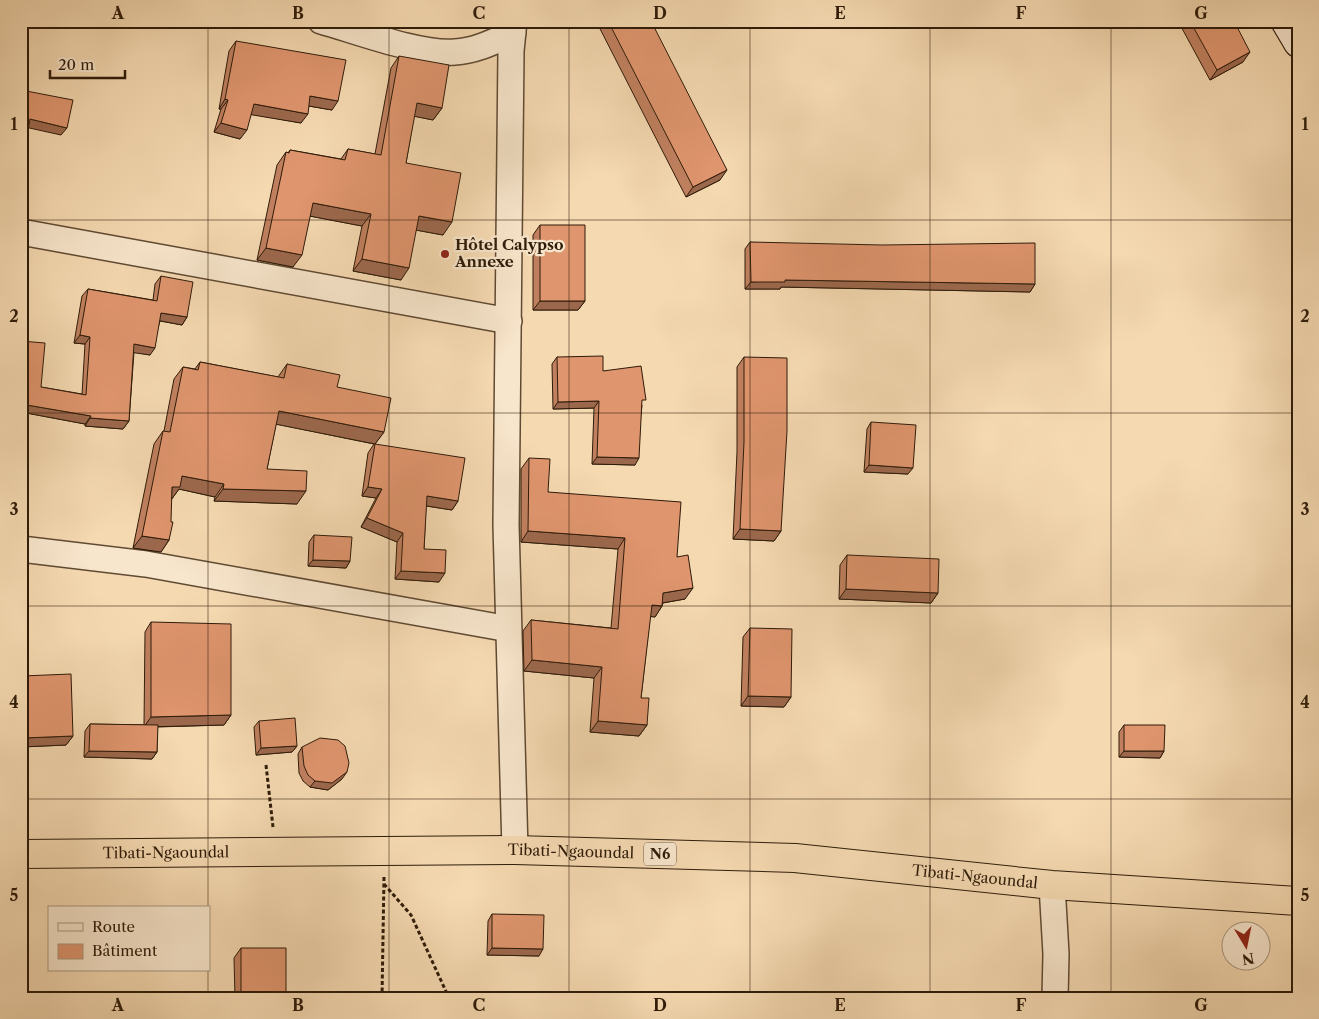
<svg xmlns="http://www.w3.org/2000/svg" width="1319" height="1019" viewBox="0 0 1319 1019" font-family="'Libre Caslon Text',serif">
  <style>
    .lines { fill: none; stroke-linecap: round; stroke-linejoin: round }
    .street-casing { stroke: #604a33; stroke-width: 28 }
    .secondary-casing { stroke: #2e1b09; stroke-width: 30 }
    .highway-casing { stroke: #2e1b09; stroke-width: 30 }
    .path { stroke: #2e1b09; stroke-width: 3; stroke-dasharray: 4 2.5; stroke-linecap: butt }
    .street { stroke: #f8e6cc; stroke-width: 25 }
    .secondary { stroke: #f8e6cc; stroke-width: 28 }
    .highway { stroke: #f5d9b1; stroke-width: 28 }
    .wall { fill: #c0805f; stroke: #2e1b09 }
    .shaded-wall { fill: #9c684d; stroke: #2e1b09 }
    .building { fill: #df956e; stroke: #2e1b09 }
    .grid { fill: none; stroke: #2e1b09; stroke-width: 1; stroke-opacity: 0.55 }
    .poi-dot { fill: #8f2418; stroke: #f8e6cc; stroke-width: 2 }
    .labels { text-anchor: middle; stroke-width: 4.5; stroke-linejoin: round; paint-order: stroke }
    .shield { fill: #f8e6cc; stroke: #6b5844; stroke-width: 1 }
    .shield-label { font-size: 14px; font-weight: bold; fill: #2e1b09 }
    .poi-label { font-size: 15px; font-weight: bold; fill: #2e1b09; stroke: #f8e6cc; text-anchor: start }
    .street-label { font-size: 15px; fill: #2e1b09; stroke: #f8e6cc }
    .neatline { fill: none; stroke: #2e1b09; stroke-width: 2 }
    .grid-label { font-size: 16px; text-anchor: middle; font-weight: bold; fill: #2e1b09 }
  </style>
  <rect width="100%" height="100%" fill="#f5d9b1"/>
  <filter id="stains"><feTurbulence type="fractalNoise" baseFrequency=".004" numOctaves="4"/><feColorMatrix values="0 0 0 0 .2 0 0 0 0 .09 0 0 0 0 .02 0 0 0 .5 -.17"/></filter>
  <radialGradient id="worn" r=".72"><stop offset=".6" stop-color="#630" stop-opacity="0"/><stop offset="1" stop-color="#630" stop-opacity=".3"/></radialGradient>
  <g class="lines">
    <!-- street casing -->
    <g class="street-casing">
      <path id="street" d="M321,21c36,10 99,34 134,31 21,-1 40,-11 58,-19
        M514,21l-3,30 -5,474 9,325
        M21,232l488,89
        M21,549l125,15 363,65
        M1052,885l4,69 -1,44"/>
    </g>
    <!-- secondary casing -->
    <g class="secondary-casing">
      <path id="secondary" d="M1285,21l13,22"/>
    </g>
    <!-- highway casing -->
    <g class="highway-casing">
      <g id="highway">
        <path id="s1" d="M21,854l494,-4 280,8 257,27 246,16"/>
      </g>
    </g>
    <!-- path -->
    <path class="path" d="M266,765l7,62
      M384,884l27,31 38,83
      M382,998l2,-121"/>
    <!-- street -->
    <use href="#street" class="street"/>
    <!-- secondary -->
    <use href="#secondary" class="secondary"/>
    <!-- highway -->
    <use href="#highway" class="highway"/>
  </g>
  <!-- wall -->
  <path class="wall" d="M596,21h55l69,159 -34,17z
    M1178,21h56l9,41 -33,18z
    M236,41l96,69 -23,-4 -8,17 -50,-9 -11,25 -26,-7 7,-23h-2l10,-58z
    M399,56l43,52 -9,12 -19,-4 -8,47 37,72 -27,-5 -15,50 -48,-9 9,-45 -52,-10 -17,51 -36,-7 20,-95 9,-13 2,1 2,-3 51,9 7,-10 27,5 16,-86z
    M540,225l45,76 -7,9h-45v-75z
    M750,242l285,42 -5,8 -249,-5 -1,2h-35v-40z
    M161,276l26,41 -5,8 -22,-4 -10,34 -16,-3 -5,69 -6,8 -38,-3v-2l-64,-12v-71l20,46 41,7 3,-50 -11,-1 8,-47 6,-7 65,11 2,-16z
    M557,357l46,14 39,34 -7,60 -43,-1 2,-56 -41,1 -1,-45z
    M744,357l37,174 -7,10 -41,-2 4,-87v-85z
    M200,362l78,15 9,-13 50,23 47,45 -9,12 83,57 -6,9 -26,-4 -2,43 15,33 -44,-3 2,-37 -36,-15 15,-29 -14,-2 6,-43 6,-9 -98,-20 -9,45 30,35 -83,-3 1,-4 -36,-8 -8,11 -2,40 -8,12 -28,-4 21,-104 9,-13h1l10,-52 9,-12 12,2z
    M871,422l37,52 -44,-2 3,-43z
    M529,458l19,34 129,65 8,42 -22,4 -1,3 -7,11 -5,-1 -9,82 6,27 -8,11 -49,-4 4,-54 -70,-7 -1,-40 8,-11 80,8 7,-79 -97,-7v-73z
    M314,535l36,26 -4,7 -38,-2 1,-24z
    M847,555l91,38 -7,10 -92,-4 1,-34z
    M151,622l80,93 -7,10 -67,2v25l-5,7 -68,-2 1,-26 5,-7 54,1 1,-93z
    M750,628l41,69 -7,10 -43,-1 2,-69z
    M21,676l52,60 -7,9 -45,2z
    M259,721l38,25 -5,6 -36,3 -2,-28z
    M1124,725l40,26 -4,7 -41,-1v-25z
    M302,747l40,32 -14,11 -18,-3 -7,-6 -4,-8 -1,-19z
    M492,914l47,42 -52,-1 1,-34z
    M241,948l45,50h-51l-1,-40z
    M1173,992l26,6h-30z"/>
  <!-- shaded-wall -->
  <path class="shaded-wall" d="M1250,52l-7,10 -33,18 7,-10z
    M310,96l28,5 -6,9 -29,-5z
    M225,99l3,1 -7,9h-2z
    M417,103l25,5 -9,12 -25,-5z
    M254,104l54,10 -7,9 -54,-9z
    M30,119l37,9 -6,7 -36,-8z
    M221,123l26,7 -7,9 -26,-7z
    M21,136l6,1 -5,8h-1z
    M727,170l-7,10 -34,17 7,-10z
    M313,203l58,11 -9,12 -58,-11z
    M419,216l33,6 -9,13 -33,-6z
    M266,248l36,7 -9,12 -36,-7z
    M362,259l47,9 -8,12 -48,-9z
    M785,280l250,4 -5,8 -249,-5 -1,2h-35l6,-7z
    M540,301h45l-7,9h-45z
    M161,313l26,4 -5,8 -26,-5z
    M80,335l10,2 -5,7 -11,-1z
    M134,344l21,4 -5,7 -21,-3z
    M599,401l-5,7 -41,1 5,-7z
    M21,404l70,12 -6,8 -64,-12z
    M279,411l105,21 -9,12 -105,-21z
    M90,418l39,3 -6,8 -38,-3z
    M597,457l42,1 -4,7 -43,-1z
    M869,465l44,3 -5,6 -44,-2z
    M182,476l42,8 -9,13 -36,-8 -8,11 1,-13z
    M368,487l14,2 -6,9 -14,-2z
    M223,489l83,2 -9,13 -83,-3z
    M427,496l31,5 -6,9 -31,-5z
    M367,518l36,15 -6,9 -36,-15z
    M740,529l41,2 -7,10 -41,-2z
    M528,531l97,7 -7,11 -97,-7z
    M142,536l27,4 -8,12 -28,-4z
    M313,560l37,1 -4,7 -38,-2z
    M401,571l44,2 -6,9 -44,-3z
    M693,588l-8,11 -29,5 7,-11z
    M846,589l92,4 -7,10 -92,-4z
    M652,605l10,1 -7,11 -11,-1z
    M532,660l70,7 -8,11 -70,-7z
    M748,696l43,1 -7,10 -43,-1z
    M231,715l-7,10 -80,2 7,-10z
    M598,721l49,4 -8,11 -49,-4z
    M73,736l-7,9 -45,2v-6l3,-3z
    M297,746l-5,6 -36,3 5,-7z
    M89,751l68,1 -5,7 -68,-2z
    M1124,751h40l-4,7 -41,-1z
    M347,772l-5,7 -14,11 -18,-3 5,-6z
    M492,948l51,1 -4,7 -52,-1z"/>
  <!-- building -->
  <path class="building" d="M608,21h43l76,149 -34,17z
    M1190,21h44l16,31 -33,18z
    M236,41l110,19 -8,41 -28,-5 -2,18 -54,-10 -7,26 -26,-7 7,-23 -3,-1z
    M399,56l50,9 -7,43 -25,-5 -11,60 55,10 -9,49 -33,-6 -10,52 -47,-9 9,-45 -58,-11 -11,52 -36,-7 20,-96 3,1 1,-3 55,10 3,-11 33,6z
    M21,90l52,10 -6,28 -37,-9 -3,18 -6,-1z
    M540,225h45v76h-45z
    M750,242l132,3 153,-2v41l-250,-4v2h-34z
    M161,276l32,6 -6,35 -26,-4 -6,35 -21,-4 -5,77 -39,-3 1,-2 -70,-12v-63l24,2 -4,44 45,8 4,-58 -10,-2 8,-46 69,12z
    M603,356v15l38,-5 5,34h-4l-3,58 -42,-1 2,-56 -41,1 -1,-45z
    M744,357l43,1v73l-6,100 -41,-2 4,-87z
    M200,362l84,16 3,-14 53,11 -3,12 54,11 -7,34 -105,-21 -12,58 40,2 -1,20 -83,-2 1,-5 -42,-8 -2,11h-8l-1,35h2l-4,18 -27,-4 21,-105 7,1 13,-65 15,3z
    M871,422l45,3 -3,43 -44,-3z
    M375,444l90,14 -7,43 -31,-5 -3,53 22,1 -1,23 -44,-2 2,-38 -36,-15 15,-29 -14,-2z
    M529,458l21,1 -2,33 133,10 -4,55 11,-2 5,33 -30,5 -1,13 -10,-1 -11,93h8l-2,27 -49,-4 4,-54 -70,-7 -1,-40 87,9 7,-91 -97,-7z
    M314,535l38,2 -2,24 -37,-1z
    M847,555l92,4 -1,34 -92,-4z
    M151,622l80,2v91l-80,2z
    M750,628l42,1 -1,68 -43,-1z
    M71,674l2,62 -49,2 -2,-62z
    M295,718l2,28 -36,2 -2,-27z
    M90,724l68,1 -1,27 -68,-1z
    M1124,725h41l-1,26h-40z
    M320,738l18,2 7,6 4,17 -2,9 -15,11 -17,-2 -7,-6 -4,-9 -2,-19z
    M492,914l52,1 -1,34 -51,-1z
    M241,948h45v50h-45z
    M1173,992l27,1 -1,5h-26z"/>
  <!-- grid -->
  <path class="grid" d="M208,21v887M389,21v977M569,21v977M750,21v977M930,21v977M1111,21v977M21,220h1277M21,413h1277M21,606h1277M21,799h1277M208,970v28"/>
  <!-- markers -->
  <circle class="poi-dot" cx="445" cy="254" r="5"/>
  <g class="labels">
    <!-- shield labels -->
    <rect class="shield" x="644" y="842.5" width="32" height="23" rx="4"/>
    <g class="shield-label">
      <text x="660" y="859">N6</text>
    </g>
    <!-- poi labels -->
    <g class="poi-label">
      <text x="455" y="250">Hôtel Calypso<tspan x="455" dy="17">Annexe</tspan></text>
    </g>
    <!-- street labels -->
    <g class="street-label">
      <text dy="5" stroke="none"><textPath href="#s1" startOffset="550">Tibati-Ngaoundal</textPath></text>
      <text dy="5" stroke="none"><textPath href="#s1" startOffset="145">Tibati-Ngaoundal</textPath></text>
      <text dy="5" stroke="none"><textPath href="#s1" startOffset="955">Tibati-Ngaoundal</textPath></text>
    </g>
  </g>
  <!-- margin -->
  <rect width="1319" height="1019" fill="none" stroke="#f5d9b1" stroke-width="55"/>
  <!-- legend -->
  <rect x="48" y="906" width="162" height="65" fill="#f8e6cc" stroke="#a7957e"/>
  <rect x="58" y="923" width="25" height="8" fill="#f8e6cc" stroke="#a7957e"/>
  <text x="92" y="932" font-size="15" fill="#2e1b09">Route</text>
  <rect x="58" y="944" width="25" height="15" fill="#df956e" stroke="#a7957e"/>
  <text x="92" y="956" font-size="15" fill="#2e1b09">Bâtiment</text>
  <!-- north arrow -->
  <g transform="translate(1246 946) rotate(170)"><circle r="24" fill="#f8e6cc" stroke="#a7957e"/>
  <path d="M0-4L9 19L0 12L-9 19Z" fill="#8f2418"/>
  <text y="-8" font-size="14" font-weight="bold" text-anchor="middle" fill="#2e1b09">N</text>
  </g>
  <!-- scale -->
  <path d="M50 70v8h75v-8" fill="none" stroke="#2e1b09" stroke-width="2.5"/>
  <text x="58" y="70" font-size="15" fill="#2e1b09" stroke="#f8e6cc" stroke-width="4" paint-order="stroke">20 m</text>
  <rect x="28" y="28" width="1264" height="964" class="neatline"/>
  <g class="grid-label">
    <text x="118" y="19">A</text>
    <text x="298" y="19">B</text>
    <text x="479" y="19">C</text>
    <text x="660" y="19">D</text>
    <text x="840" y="19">E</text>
    <text x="1021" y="19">F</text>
    <text x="1201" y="19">G</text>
    <text x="14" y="130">1</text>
    <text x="1305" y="130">1</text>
    <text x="14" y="322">2</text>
    <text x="1305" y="322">2</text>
    <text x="14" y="515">3</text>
    <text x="1305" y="515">3</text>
    <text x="14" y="708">4</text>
    <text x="1305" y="708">4</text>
    <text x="14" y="901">5</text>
    <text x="1305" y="901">5</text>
    <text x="118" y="1011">A</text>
    <text x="298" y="1011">B</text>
    <text x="479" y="1011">C</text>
    <text x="660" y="1011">D</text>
    <text x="840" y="1011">E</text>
    <text x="1021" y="1011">F</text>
    <text x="1201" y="1011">G</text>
  </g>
  <rect width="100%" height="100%" filter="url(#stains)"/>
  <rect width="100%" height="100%" fill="url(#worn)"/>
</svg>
